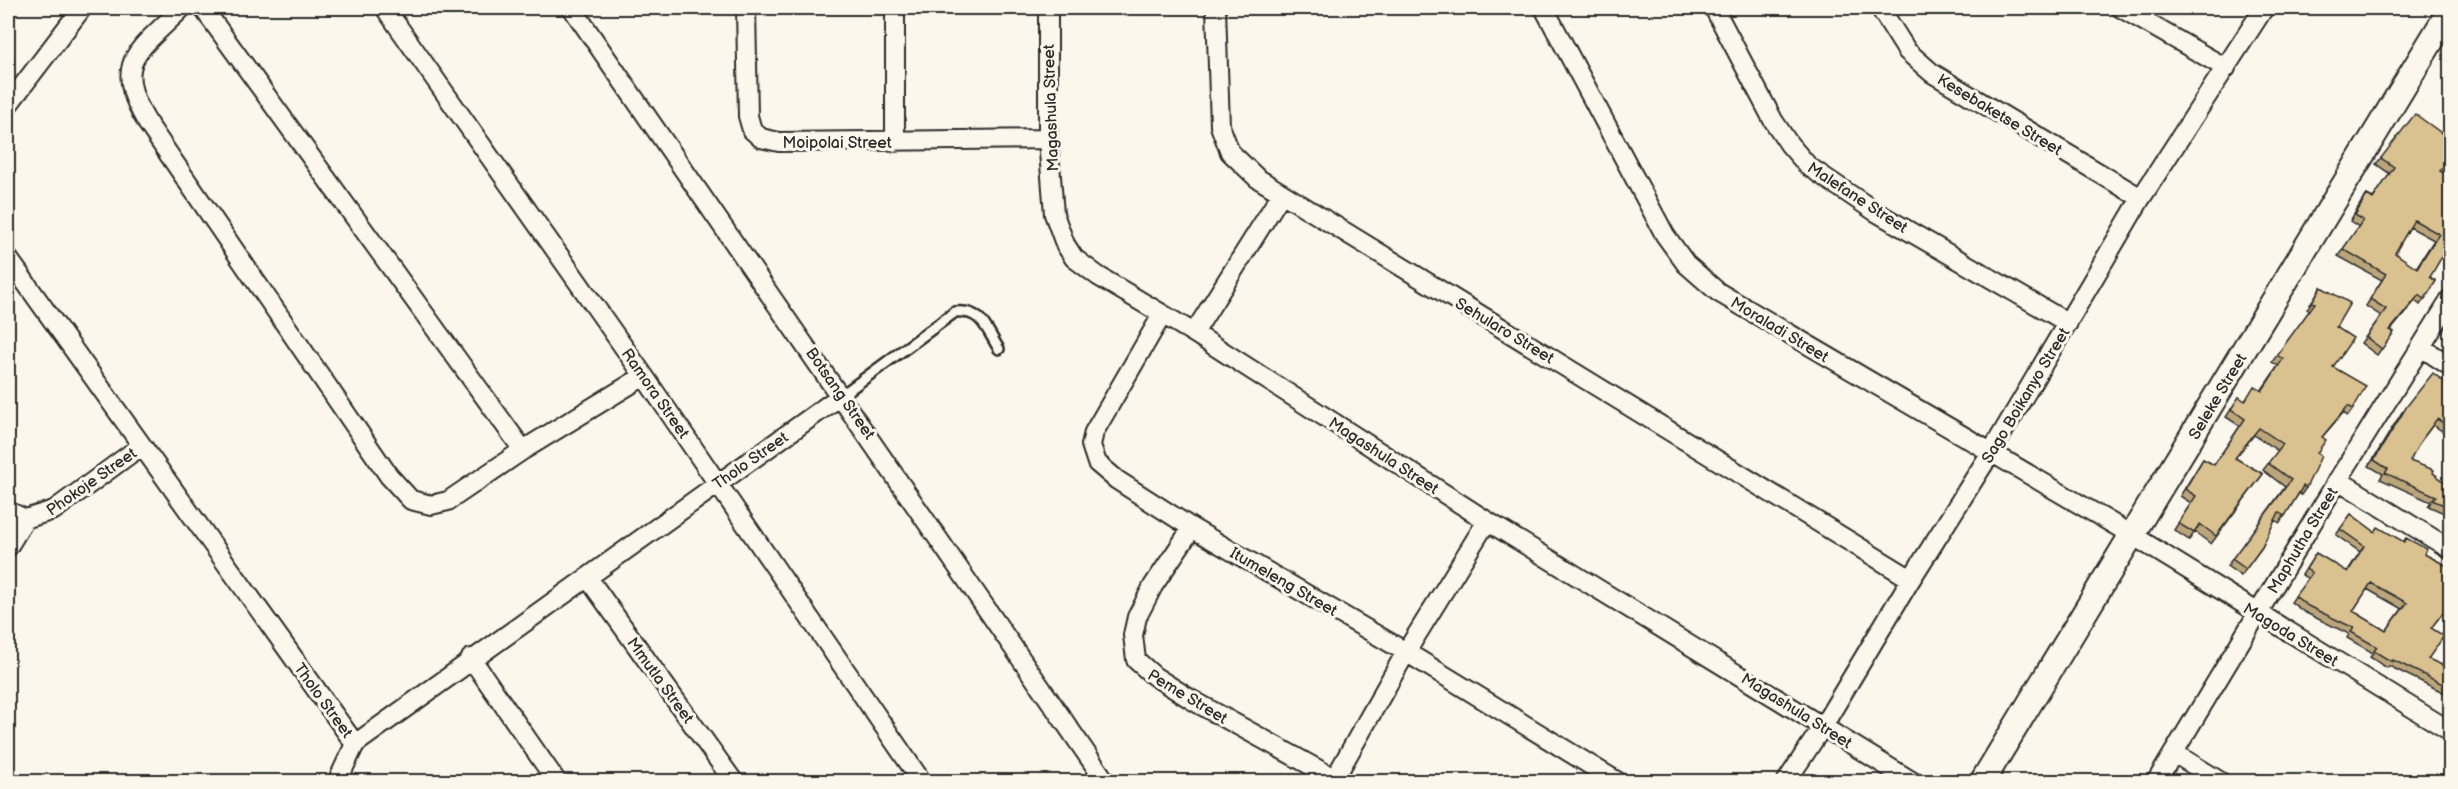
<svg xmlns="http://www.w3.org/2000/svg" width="2458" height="789" viewBox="0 0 2458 789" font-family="'Balsamiq Sans',sans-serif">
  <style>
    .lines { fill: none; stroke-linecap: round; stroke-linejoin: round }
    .lane-casing { stroke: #2b2b2b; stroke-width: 14 }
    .street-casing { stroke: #2b2b2b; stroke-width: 22 }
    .secondary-casing { stroke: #2b2b2b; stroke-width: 28 }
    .lane { stroke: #fbf7ec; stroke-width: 9 }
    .street { stroke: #fbf7ec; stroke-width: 18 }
    .secondary { stroke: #fbf7ec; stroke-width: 24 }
    .wall { fill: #bba67c; stroke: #2b2b2b; stroke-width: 1.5; fill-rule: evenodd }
    .building { fill: #dac190; stroke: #2b2b2b; stroke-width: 1.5; fill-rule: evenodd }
    .labels { text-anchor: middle; stroke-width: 6; stroke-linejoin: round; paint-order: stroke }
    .street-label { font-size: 16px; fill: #2b2b2b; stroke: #fbf7ec }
  </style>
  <rect width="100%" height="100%" fill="#fbf7ec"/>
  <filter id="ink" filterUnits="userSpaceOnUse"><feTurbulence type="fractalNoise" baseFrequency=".0167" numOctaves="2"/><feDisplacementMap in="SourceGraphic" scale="12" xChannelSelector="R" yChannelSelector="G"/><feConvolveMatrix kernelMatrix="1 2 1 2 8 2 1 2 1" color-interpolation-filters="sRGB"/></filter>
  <g filter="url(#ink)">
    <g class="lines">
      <!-- lane casing -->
      <g class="lane-casing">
        <path id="lane" d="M842,395l113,-83c27,-3 31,17 44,37"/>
      </g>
      <!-- street casing -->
      <g class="street-casing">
        <path id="street" d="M182,8c-43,43 -72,53 -34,116l241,352 22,24 20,5 17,-4 75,-51 121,-74
          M203,8l320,442
          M385,8l259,368 278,406
          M572,8l534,774
          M746,8l2,108 4,14 9,8 18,4 269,-3
          M895,8v134
          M1048,8v131l6,75 11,30 9,14 24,18 96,57 293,188 426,261
          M1216,8l4,118 10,26 27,26 654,401
          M1544,8l121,227 21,29 32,28 414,243 318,196
          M1714,8l59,112 16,24 19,22 68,46 192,111
          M1880,8l27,43 25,22 209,125
          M2121,8l105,60
          M8,105l74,-97
          M8,258l347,486
          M1162,315l-68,117 -3,13 6,18 20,17 75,48 214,124 212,130
          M1194,333l88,-140
          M2421,347l29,19
          M2338,480l112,69
          M8,511l17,8 29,-9 87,-64
          M1192,528l-39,58 -16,31 -4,18 3,25 18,16 38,24 149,82
          M8,547l17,-28
          M588,578l146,204
          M471,658l86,124
          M2174,753l47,29
          M1335,778l71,-126 81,-131
          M337,782l18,-38 487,-349
          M1786,782l37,-56 88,-147 79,-125 151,-256 123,-190
          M2156,782l182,-302 112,-180"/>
      </g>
      <!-- secondary casing -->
      <g class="secondary-casing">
        <path id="secondary" d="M1982,782l468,-772"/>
      </g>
      <!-- lane -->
      <use href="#lane" class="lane"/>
      <!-- street -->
      <use href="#street" class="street"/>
      <!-- secondary -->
      <use href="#secondary" class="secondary"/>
    </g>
    <!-- wall -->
    <path class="wall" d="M2381,158l59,13 11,6 -21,100 6,4 -16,24 -5,-4 -24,29 3,2 -17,23 -16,-12 20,-27 -15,-10 16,-26 -44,-24 21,-29 -9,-6 12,-20 5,-6 6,3 17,-24 -14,-10zM2410,227l24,13 -18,28 -21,-15z
      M2321,287l15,40 -3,40 20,42 -5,7 -5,-3 -21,24 -16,51 -5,7 -2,-2 -19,30 -5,-3 -13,27 -21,29 -14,-10 58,-79 -22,-17 15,-19 -24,-16 -19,23 28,16 -52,70 -16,-12 -6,8 -15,-10 17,-27 -11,-7 23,-37 11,6 26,-39 -14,-9 13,-20 5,4 17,-10 17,-25 -6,-4 38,-52 -3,-1z
      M2449,388l2,1v48l-18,-12 -14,18 -9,18 23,12 18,14v29l-23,-10 3,-4 -51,-23 3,-5 -14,-8 33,-54z
      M2351,514l24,18 28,10 3,-4 18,16 27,14v38l-2,-1 -18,23 -3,31 23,10v27l-62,-30 -2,2 -17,-11 3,-4 -26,-15 2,-4 -45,-22 -13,-10 17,-23 -6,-4 14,-22 31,19 13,-20 -24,-17zM2367,589l35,20 -16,22 -33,-20z"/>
    <!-- building -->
    <path class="building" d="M2415,114l36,26v17l-11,14 11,6v64l-21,36 6,4 -11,18 -6,-4 -29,35 4,2 -12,17 -16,-12 20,-28 -16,-10 16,-25 -43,-25 20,-29 -8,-5 12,-20 6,4 21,-32 -13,-9zM2414,220l25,14 -22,34 -22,-15z
      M2321,287l29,16 -14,24 17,11 -20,29 33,19 -13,23 -5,-3 -26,31 4,3 -9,13 4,3 -15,32 -3,-2 -18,30 -6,-4 -17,35 -16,22 -14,-10 59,-79 -23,-17 15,-19 -24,-16 -24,30 28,16 -47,62 -16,-12 -6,9 -16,-10 18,-27 -11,-7 18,-30 11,6 31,-46 -14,-10 8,-12 6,4 9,-15 8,5 21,-32 -6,-4 38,-52 -3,-1z
      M2433,373l17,13 -1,2 2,1v39l-14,-9 -17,23 -10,19 24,9 -1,3 18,14v21l-19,-8 4,-4 -51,-23 3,-4 -14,-9 33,-54z
      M2351,514l24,18 3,-5 26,15 2,-4 21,11 -3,5 27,14v34l-20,26 13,8 -16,23 23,10v19l-58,-28 -1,2 -18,-11 3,-4 -26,-15 3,-4 -46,-22 -13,-10 17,-23 -6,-4 10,-16 32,19 16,-26 -24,-17zM2371,583l36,20 -21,28 -33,-20z"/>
  </g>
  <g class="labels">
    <!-- street labels -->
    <g class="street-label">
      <text transform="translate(1050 108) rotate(-92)" y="6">Magashula Street</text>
      <text transform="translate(2000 114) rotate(31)" y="6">Kesebaketse Street</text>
      <text x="837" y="148">Moipolai Street</text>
      <text transform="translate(1858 197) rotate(33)" y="6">Malefane Street</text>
      <text transform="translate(1780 329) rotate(31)" y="6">Moraladi Street</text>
      <text transform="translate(1505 330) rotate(31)" y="6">Sehularo Street</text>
      <text transform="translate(656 393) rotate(55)" y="6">Ramora Street</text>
      <text transform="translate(841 393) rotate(55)" y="6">Botsang Street</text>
      <text transform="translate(2025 395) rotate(-59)" y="6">Sago Boikanyo Street</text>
      <text transform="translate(2217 396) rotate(-59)" y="6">Seleke Street</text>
      <text transform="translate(1384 455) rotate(33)" y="6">Magashula Street</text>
      <text transform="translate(750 460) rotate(-35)" y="6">Tholo Street</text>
      <text transform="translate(91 481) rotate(-35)" y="6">Phokoje Street</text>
      <text transform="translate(2302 540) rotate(-59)" y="6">Maphutha Street</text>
      <text transform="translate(1284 581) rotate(30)" y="6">Itumeleng Street</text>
      <text transform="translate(2291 634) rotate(31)" y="6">Magoda Street</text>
      <text transform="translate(661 680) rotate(54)" y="6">Mmutla Street</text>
      <text transform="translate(1188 696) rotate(31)" y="6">Peme Street</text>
      <text transform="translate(324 700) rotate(54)" y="6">Tholo Street</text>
      <text transform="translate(1797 710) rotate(32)" y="6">Magashula Street</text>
    </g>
  </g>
  <!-- margin -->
  <rect width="2458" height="789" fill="none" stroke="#fbf7ec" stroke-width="30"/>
  <rect x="15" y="15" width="2428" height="759" fill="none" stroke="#2b2b2b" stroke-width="2" filter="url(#ink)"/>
</svg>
